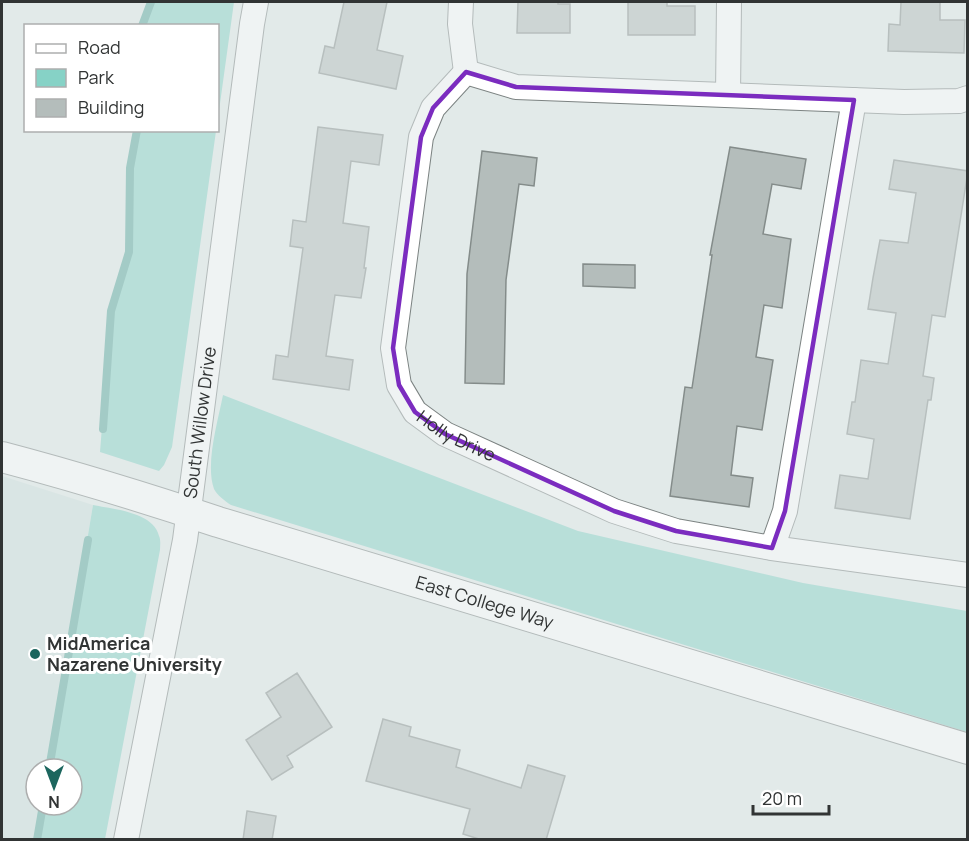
<svg xmlns="http://www.w3.org/2000/svg" width="969" height="841" viewBox="0 0 969 841" font-family="Manrope,sans-serif">
  <style>
    .built { fill: #cfe1dd }
    .green { fill: #86d2c6 }
    .lines { fill: none; stroke-linecap: round; stroke-linejoin: round }
    .stream { stroke: #58a69b; stroke-width: 8 }
    .building { fill: #b4bdbb; stroke: #848c8a; stroke-width: 1.5 }
    .minor-casing { stroke: #7c8382; stroke-width: 26 }
    .tertiary-casing { stroke: #7c8382; stroke-width: 32 }
    .minor { stroke: #fff; stroke-width: 24 }
    .tertiary { stroke: #fff; stroke-width: 30 }
    .marked { fill: none; stroke: #7b2cbf; stroke-width: 4.5; stroke-linejoin: round }
    .poi-dot { fill: #1c665e; stroke: #fff; stroke-width: 2 }
    .labels { text-anchor: middle; stroke-width: 6; stroke-linejoin: round; paint-order: stroke }
    .street-label { font-size: 18px; fill: #313434; stroke: #fff }
    .poi-label { font-size: 18px; font-weight: bold; fill: #313434; stroke: #fff; text-anchor: start }
  </style>
  <rect width="100%" height="100%" fill="#e2eae9"/>
  <!-- built -->
  <path class="built" d="M2,476l91,29 -44,264h-13v36h7l-6,34h-35z"/>
  <!-- green -->
  <path class="green" d="M151,2h83l-16,116v-92l-76,-1z
    M137,131h79l-44,316 -8,18 -5,6 -59,-19 11,-141 18,-59 1,-84z
    M223,395l355,136 225,52 164,28v121l-736,-227c-6,-4 -14,-10 -17,-16 -9,-25 4,-68 9,-94z
    M93,505c19,4 61,7 66,31 2,4 1,10 1,14l-55,289h-68l6,-34h29v-36h-23z"/>
  <g class="lines">
    <!-- stream -->
    <path class="stream" d="M142,26l9,-24
      M103,429l8,-118 18,-59 1,-84 7,-38
      M49,769l39,-229
      M37,840l6,-35"/>
  </g>
  <!-- building -->
  <path class="building" d="M344,2h43l-10,48 26,6 -7,33 -77,-16 6,-27 9,2z
    M518,2h40v2h12v29h-53z
    M628,2h39v4h28v29h-67z
    M901,2h39v18h25l-1,33 -76,-2 1,-27 11,1z
    M318,127l65,8 -4,30 -28,-4 -8,62 26,4 -5,41h2l-5,30 -26,-3 -9,61 27,4 -4,30 -76,-11 3,-24 12,2 15,-109 -13,-2 3,-26 13,2z
    M730,147l76,12 -5,30 -29,-5 -9,50 28,5 -9,69 -18,-3 -8,52 17,3 -11,70 -25,-4 -6,49 22,3 -4,29 -79,-11 15,-109 7,1 20,-133h-2z
    M482,151l55,7 -3,28 -15,-2 -13,96 -2,104 -39,-1 2,-109z
    M894,160l74,11 -23,146 -13,-2 -9,61 11,2 -3,22h-3l-18,119 -75,-11 5,-33 28,4 6,-40 -27,-5 5,-32h3l6,-42 27,4 8,-51 -28,-4 5,-31 7,-38 28,3 8,-50 -27,-4z
    M583,264l52,1v23l-52,-2z
    M297,673l35,54 -45,29 6,11 -21,13 -26,-40 35,-23 -15,-24z
    M383,719l28,8 -2,9 51,14 -4,17 65,21 7,-23 37,11 -19,64h-64l-19,-6 7,-25 -104,-28z
    M247,811l29,5 -4,24h-29z"/>
  <g class="lines">
    <!-- minor casing -->
    <g class="minor-casing">
      <g id="minor">
        <path d="M461,2l-1,22 6,48"/>
        <path d="M728,95l1,-93"/>
        <path id="s1" d="M968,98l-9,3 -55,1 -388,-15 -50,-15 -33,36 -12,29 -28,211 6,37 16,27 30,22 169,77 62,20 96,17 196,27"/>
        <path d="M772,548l13,-37 69,-411"/>
        <path id="s2" d="M126,840l59,-300 67,-516 4,-22"/>
      </g>
    </g>
    <!-- tertiary casing -->
    <g class="tertiary-casing">
      <g id="tertiary">
        <path id="s3" d="M2,457c72,19 144,41 216,65l750,227"/>
      </g>
    </g>
    <!-- minor -->
    <use href="#minor" class="minor"/>
    <!-- tertiary -->
    <use href="#tertiary" class="tertiary"/>
  </g>
  <!-- marked area -->
  <path d="M0 0H969V841H0ZM466,72l50,15 338,13 -69,411 -13,37 -96,-17 -62,-20 -169,-77 -30,-22 -16,-27 -6,-37 28,-211 12,-29z" fill="#e2eae9" fill-opacity=".55" fill-rule="evenodd"/>
  <path class="marked" d="M466,72l50,15 338,13 -69,411 -13,37 -96,-17 -62,-20 -169,-77 -30,-22 -16,-27 -6,-37 28,-211 12,-29z"/>
  <!-- markers -->
  <circle class="poi-dot" cx="35" cy="654" r="6"/>
  <g class="labels">
    <!-- street labels -->
    <g class="street-label">
      <text dy="6" stroke="none"><textPath href="#s2" startOffset="424">South Willow Drive</textPath></text>
      <text dy="6" stroke="none"><textPath href="#s1" startOffset="915">Holly Drive</textPath></text>
      <text dy="6" stroke="none"><textPath href="#s3" startOffset="504">East College Way</textPath></text>
    </g>
    <!-- poi labels -->
    <g class="poi-label">
      <text x="47" y="650">MidAmerica<tspan x="47" dy="21">Nazarene University</tspan></text>
    </g>
  </g>
  <!-- border -->
  <rect width="969" height="841" fill="none" stroke="#313434" stroke-width="6"/>
  <!-- legend -->
  <rect x="24" y="24" width="195" height="108" fill="#ffffff" stroke="#adaeae" stroke-width="1.5"/>
  <rect x="36" y="44" width="30" height="9" fill="#ffffff" stroke="#adaeae" stroke-width="1.5"/>
  <text x="78" y="54" font-size="18" fill="#313434">Road</text>
  <rect x="36" y="69" width="30" height="18" fill="#86d2c6" stroke="#adaeae" stroke-width="1.5"/>
  <text x="78" y="84" font-size="18" fill="#313434">Park</text>
  <rect x="36" y="99" width="30" height="18" fill="#b4bdbb" stroke="#adaeae" stroke-width="1.5"/>
  <text x="78" y="114" font-size="18" fill="#313434">Building</text>
  <!-- north arrow -->
  <g transform="translate(54 787) rotate(180)"><circle r="28" fill="#ffffff" stroke="#adaeae" stroke-width="1.5"/>
  <path d="M0-4.5L10 22L0 15L-10 22Z" fill="#1c665e"/>
  <text y="-9" font-size="16" font-weight="bold" text-anchor="middle" fill="#313434">N</text>
  </g>
  <!-- scale -->
  <path d="M753 805v9h76v-9" fill="none" stroke="#313434" stroke-width="3"/>
  <text x="762" y="805" font-size="18" fill="#313434" stroke="#ffffff" stroke-width="4.5" paint-order="stroke">20 m</text>
</svg>
